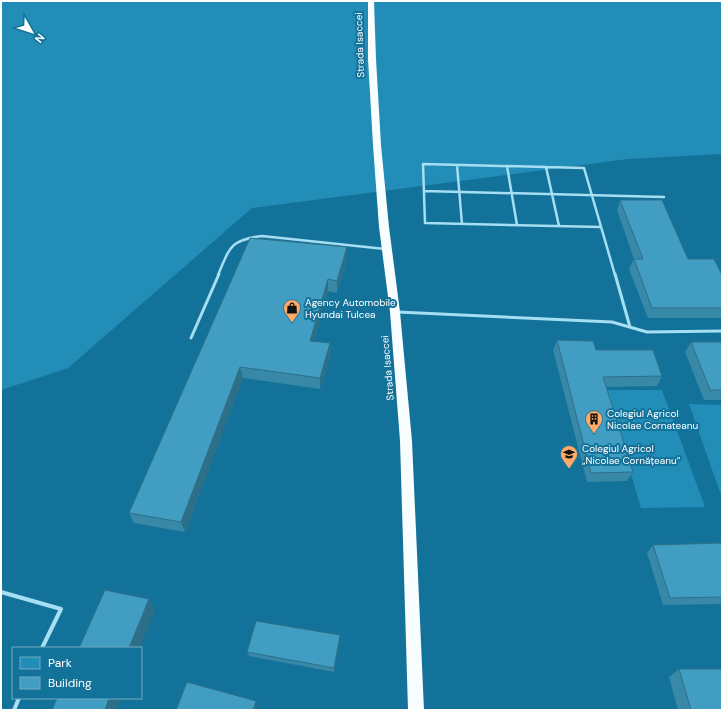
<svg xmlns="http://www.w3.org/2000/svg" width="723" height="711" viewBox="0 0 723 711" font-family="'DM Sans',sans-serif">
  <style>
    .green { fill: #228db6 }
    .lines { fill: none; stroke-linecap: round; stroke-linejoin: round }
    .service-far2 { stroke: #a6def3; stroke-width: 2.5 }
    .service-far1 { stroke: #a6def3; stroke-width: 3 }
    .service { stroke: #a6def3; stroke-width: 4 }
    .trunk { fill: #f8fdff; fill-rule: evenodd }
    .wall { fill: #3888a7 }
    .shaded-wall { fill: #2e6f88 }
    .building { fill: #419ec2; stroke: #2e6f88 }
    .labels { text-anchor: middle; stroke-width: 4; stroke-linejoin: round; paint-order: stroke }
    .street-label { font-size: 10px; fill: #fff; stroke: #137299 }
    .poi-label { font-size: 10px; fill: #fff; stroke: #137299; text-anchor: start }
  </style>
  <rect width="100%" height="100%" fill="#137299"/>
  <!-- green -->
  <path class="green" d="M1,1h721v153l-94,5 -376,49 -184,160 -67,22z
    M606,390h56l43,117 -64,1z
    M689,404l33,1v93z"/>
  <g class="lines">
    <!-- service-far2 -->
    <path class="service-far2" d="M457,165l5,59
      M507,166l10,59
      M546,167l13,59
      M424,191l240,6
      M601,227l-176,-4 -2,-59 161,4 31,107
      M218,275c12,-28 12,-35 44,-39l123,13"/>
    <!-- service-far1 -->
    <path class="service-far1" d="M615,274l15,53
      M398,312l214,10 35,10 75,-1
      M191,338l28,-64"/>
    <!-- service -->
    <path class="service" d="M1,592l60,17 -19,39
      M14,710l5,-12"/>
    <!-- trunk -->
    <path class="trunk" d="M368,1h6l2,58 5,86 8,82 11,85 12,129 12,269h-16l-8,-269 -10,-129 -11,-85 -6,-82 -5,-86z"/>
  </g>
  <!-- wall -->
  <path class="wall" d="M620,200l68,59 34,16v43h-74l-19,-49 5,-10 -17,-49z
    M250,238l97,9v12l-10,34 -9,-2 -14,50 16,2 1,11 -11,35 -77,-11 -58,154 -51,-9 -5,-10z
    M557,340l39,10 66,26 -5,10 -51,1 27,85 -6,9 -40,1 -34,-132z
    M691,342h31v58h-18l-19,-48z
    M722,543v61l-59,1 -16,-52 6,-8z
    M340,635v5l-6,32 -85,-16 -2,-4z
    M679,669l43,41h-44l-9,-33z"/>
  <!-- shaded-wall -->
  <path class="shaded-wall" d="M347,247v12l-10,34v-12z
    M328,279v12l-17,61 -1,-11z
    M330,343l1,11 -11,35v-11z
    M240,367l3,11 -58,154 -4,-10z
    M149,599l6,10 -15,39h-11z
    M340,635v5l-6,32v-4z
    M109,698h11l-4,12h-11z
    M256,701l2,4 -1,5h-4z"/>
  <!-- building -->
  <path class="building" d="M620,200h42l26,59h26l8,16v33h-70l-18,-49h9z
    M250,238l97,9 -10,34 -9,-2 -18,62 20,2 -10,35 -80,-11 -59,155 -52,-9z
    M557,340l36,1 3,9h57l9,26 -59,1 30,95 -42,1z
    M691,342h31v48h-12z
    M722,543v54l-52,1 -17,-53z
    M105,590l44,9 -20,49h-50z
    M256,621l84,14 -6,33 -87,-16z
    M679,669h43v41h-31z
    M187,682l69,19 -3,9h-77z
    M57,698h52l-4,12h-53z"/>
  <!-- icons -->
  <defs>
    <g id="shop-pin" transform="scale(0.9)"><path d="M0 17L-7.5 6A9.5 9.5 0 1 1 7.5 6Z" fill="#ffaa68" stroke="#137299"/><path d="M-5-2.5h2.3a2.7 3.5 0 0 1 5.4 0H5L5.5 6h-11ZM-1.5-2.5h3a1.5 2.3 0 0 0-3 0Z" fill="#111"/></g>
    <g id="building-pin" transform="scale(0.9)"><path d="M0 17L-7.5 6A9.5 9.5 0 1 1 7.5 6Z" fill="#ffaa68" stroke="#137299"/><path d="M-4-6H4V6H1V3H-1V6H-4ZM-2.5-4.3h1.7v1.8h-1.7ZM.8-4.3h1.7v1.8H.8ZM-2.5-1h1.7V.8h-1.7ZM.8-1h1.7V.8H.8Z" fill="#111"/></g>
    <g id="school-pin" transform="scale(0.9)"><path d="M0 17L-7.5 6A9.5 9.5 0 1 1 7.5 6Z" fill="#ffaa68" stroke="#137299"/><path d="M0-5L7-2L0 1L-7-2ZM-4 1L0 2.5L4 1V4Q0 6-4 4Z" fill="#111"/></g>
  </defs>
  <g fill-rule="evenodd">
    <use href="#shop-pin" x="292" y="308"/>
    <use href="#building-pin" x="594" y="419"/>
    <use href="#school-pin" x="569" y="454"/>
  </g>
  <g class="labels">
    <!-- street labels -->
    <g class="street-label">
      <text transform="translate(359 45) rotate(-92)" y="4">Strada Isaccei</text>
      <text transform="translate(387 368) rotate(-95)" y="4">Strada Isaccei</text>
    </g>
    <!-- poi labels -->
    <g class="poi-label">
      <text x="305" y="306">Agency Automobile<tspan x="305" dy="12">Hyundai Tulcea</tspan></text>
      <text x="607" y="417">Colegiul Agricol<tspan x="607" dy="12">Nicolae Cornateanu</tspan></text>
      <text x="582" y="452">Colegiul Agricol<tspan x="582" dy="12">„Nicolae Cornățeanu”</tspan></text>
    </g>
  </g>
  <!-- border -->
  <rect width="723" height="711" fill="none" stroke="#ffffff" stroke-width="4"/>
  <!-- legend -->
  <rect x="12" y="647" width="130" height="52" fill="#137299" stroke="#71aac2"/>
  <rect x="20" y="657" width="20" height="12" fill="#228db6" stroke="#71aac2"/>
  <text x="48" y="667" font-size="12" fill="#ffffff">Park</text>
  <rect x="20" y="677" width="20" height="12" fill="#419ec2" stroke="#71aac2"/>
  <text x="48" y="687" font-size="12" fill="#ffffff">Building</text>
  <!-- north arrow -->
  <g transform="translate(32 32) rotate(129)" stroke="#137299" stroke-width="3" paint-order="stroke">
  <path d="M0-3L7 15L0 10L-7 15Z" fill="#ffffff"/>
  <text y="-6" font-size="11" font-weight="bold" text-anchor="middle" fill="#ffffff">N</text>
  </g>
</svg>
